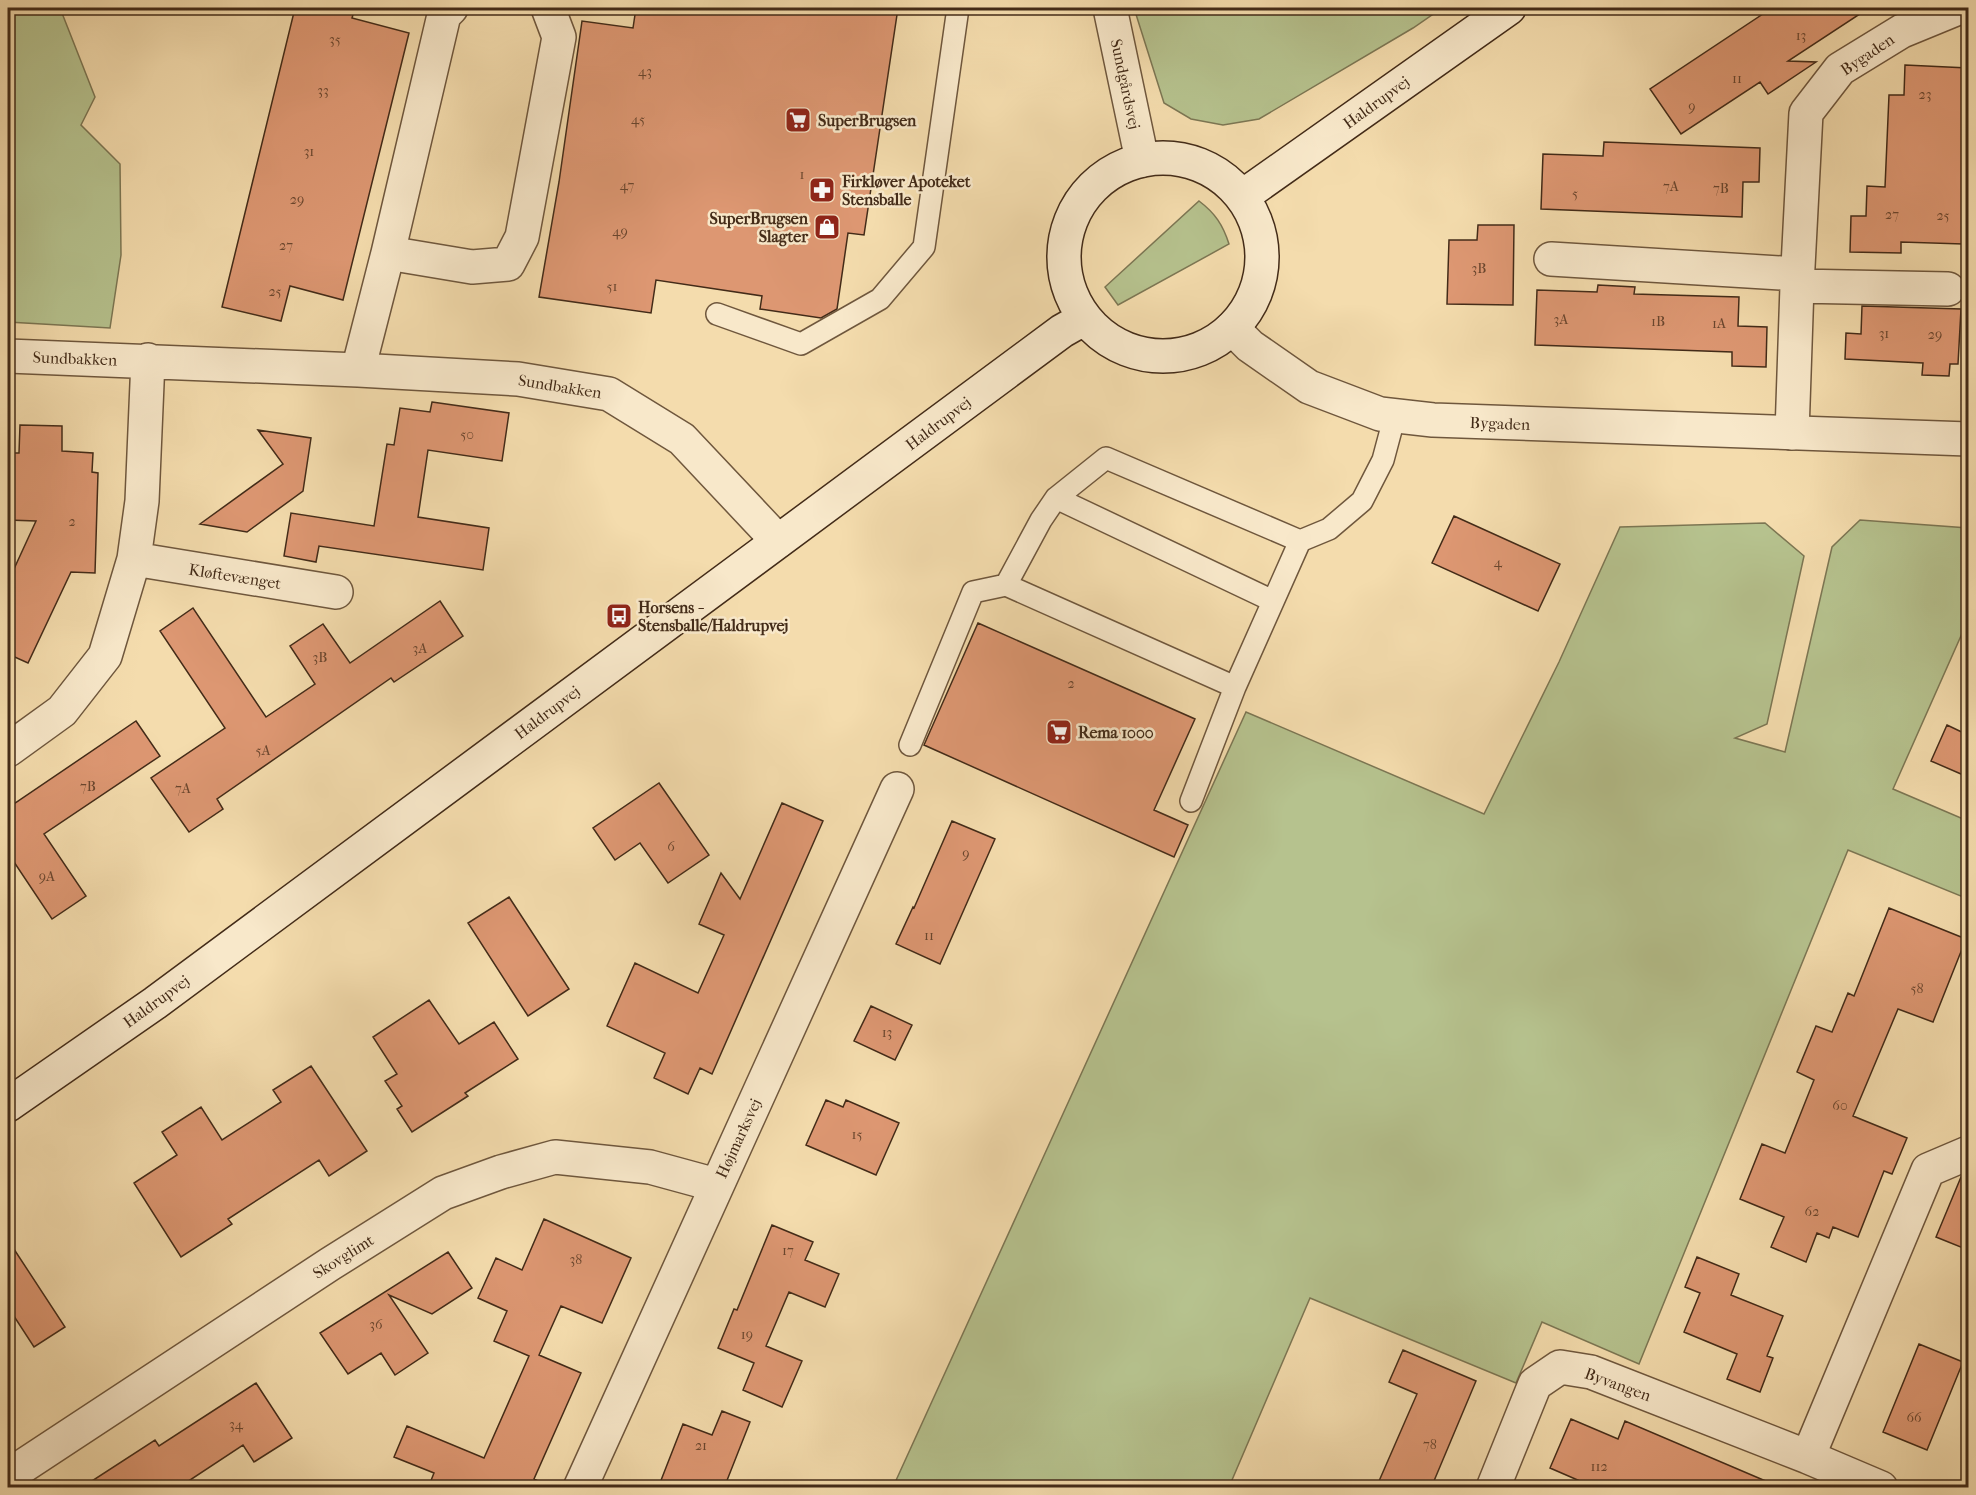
<svg xmlns="http://www.w3.org/2000/svg" width="1976" height="1495" viewBox="0 0 1976 1495" font-family="'IM FELL French Canon',serif">
  <style>
    .green { fill: #b6c28e; stroke: #7c7653; stroke-width: 1.5 }
    .building { fill: #dd9772; stroke: #432b18; stroke-width: 1.5 }
    .lines { fill: none; stroke-linecap: round; stroke-linejoin: round }
    .service-casing { stroke: #6f573d; stroke-width: 24 }
    .minor-casing { stroke: #6f573d; stroke-width: 36 }
    .tertiary-casing { stroke: #6f573d; stroke-width: 36 }
    .secondary-casing { stroke: #432b18; stroke-width: 36 }
    .service { stroke: #f8e8ca; stroke-width: 21 }
    .minor { stroke: #f8e8ca; stroke-width: 33 }
    .tertiary { stroke: #f8e8ca; stroke-width: 33 }
    .secondary { stroke: #f8e8ca; stroke-width: 33 }
    .labels { text-anchor: middle; stroke-width: 5; stroke-linejoin: round; paint-order: stroke }
    .number-label { font-size: 14px; fill: #6a462e }
    .street-label { font-size: 16px; fill: #432b18; stroke: #f8e8ca }
    .poi-label { font-size: 16px; font-weight: bold; fill: #432b18; stroke: #f8e8ca; text-anchor: start }
  </style>
  <rect width="100%" height="100%" fill="#f4dcad"/>
  <filter id="stains"><feTurbulence type="fractalNoise" baseFrequency=".00333" numOctaves="4"/><feColorMatrix values="0 0 0 0 .2 0 0 0 0 .09 0 0 0 0 .02 0 0 0 .5 -.17"/></filter>
  <radialGradient id="worn" r=".72"><stop offset=".6" stop-color="#630" stop-opacity="0"/><stop offset="1" stop-color="#630" stop-opacity=".3"/></radialGradient>
  <!-- green -->
  <path class="green" d="M8,8h52l35,89 -14,28 39,39 1,91 -11,73 -102,-6z
    M1134,8h308l-29,20 -154,91 -36,6 -32,-6 -27,-16z
    M1199,201c16,12 24,24 30,43l-111,61 -13,-18z
    M1860,520l108,8v92l-75,169 75,32v78l-120,-49 -209,514 -97,-42 -26,61 -206,-85 -81,189h-336l353,-775 238,102 75,-152 61,-135 145,-4 39,33 -37,168 -32,14 50,14 47,-205z"/>
  <!-- building -->
  <path class="building" d="M295,8h60l-3,10 57,15 -66,267 -53,-14 -9,35 -59,-14z
    M636,8h262l-34,227 -16,-2 -11,76 -16,9 -61,-9 2,-13 -106,-16 -5,33 -112,-16 20,-115 23,-161 51,7z
    M1772,8h97l-81,53 28,1 -48,32 -8,-12 -79,52 -31,-45z
    M1905,65l63,3v70h-2l-3,106 -62,-2v11l-51,-1 1,-36h15l1,-30 18,1 4,-92h15z
    M1604,142l156,6 -1,34h-16l-1,35 -201,-8 2,-55 60,2z
    M1478,225h36l-1,80 -66,-1 2,-64h28z
    M1598,285l37,2 -1,7 105,3 -1,29 29,1 -1,40 -34,-1v-14l-197,-7 2,-55 60,2z
    M1862,306l99,3 -3,55h-8l-1,12 -27,-1 1,-12 -78,-4 1,-26 15,1z
    M432,402l77,11 -7,48 -74,-11 -10,67 71,11 -6,42 -164,-24 -3,16 -32,-6 7,-43 83,13 13,-82 7,1 6,-37 30,4z
    M20,425l42,1v25l31,2 -1,19 6,1 -3,100 -24,-1 -43,91 -20,-9v-72l28,-61 -28,-1v-67h11z
    M258,430l53,8 -8,53 -56,41 -47,-8 83,-60z
    M1454,516l106,48 -22,47 -106,-48z
    M440,601l23,35 -69,46 -3,-4 -174,121 6,10 -34,23 -38,-54 74,-50 -65,-97 33,-23 73,109 49,-33 -25,-38 33,-22 27,39z
    M978,623l217,96 -41,91 34,15 -14,32 -250,-112z
    M136,721l24,35 -116,78 42,62 -34,23 -44,-66v-45z
    M1947,725l21,10v42l-37,-16z
    M659,783l50,72 -41,28 -28,-40 -25,17 -22,-32z
    M782,803l41,18 -111,253 -12,-6 -12,26 -34,-16 11,-25 -58,-27 28,-63 63,30 26,-58 -25,-11 22,-51 19,26z
    M952,821l43,18 -55,125 -44,-20 17,-37 1,1z
    M509,897l60,92 -41,27 -60,-93z
    M1889,908l77,31 -33,83 -35,-13 -45,107 54,22 -15,36 -8,-3 -26,66 -25,-10 -4,11 -12,-5 -11,29 -35,-15 13,-30 -44,-18 22,-55 23,9 29,-73 -17,-8 19,-46 16,6 16,-39 6,3z
    M429,1000l30,44 35,-22 24,37 -53,34 3,3 -56,36 -15,-23 5,-3 -17,-25 12,-7 -24,-37z
    M871,1006l41,19 -17,35 -41,-19z
    M311,1066l56,85 -38,25 -10,-16 -91,59 4,5 -51,33 -47,-74 43,-28 -15,-23 39,-25 21,33 59,-38 -8,-12z
    M826,1100l17,7 3,-7 53,23 -23,52 -70,-30z
    M1968,1173v77l-32,-13 25,-60z
    M544,1219l87,39 -29,65 -41,-17 -22,49 42,18 -47,106 18,9h-124l6,-15 -40,-16 13,-31 77,32 45,-102 -35,-15 13,-30 -29,-13 18,-40 26,12z
    M772,1225l41,17 -8,18 34,14 -14,33 -36,-15 -23,54 36,15 -20,46 -39,-17 11,-27 -36,-15 16,-39 3,1z
    M8,1240l57,87 -31,20 -26,-40z
    M448,1252l24,36 -40,26 -43,-19 39,58 -33,22 -14,-22 -33,21 -28,-41z
    M1697,1257l42,17 -8,21 52,21 -16,40 6,2 -13,34 -33,-13 10,-25 -53,-22 16,-39 -15,-6z
    M1919,1344l44,18 -36,88 -44,-18z
    M1403,1350l73,31 -45,107h-55l41,-94 -28,-12z
    M256,1383l36,55 -38,24 -11,-17 -65,43h-97l74,-48 4,6z
    M722,1411l28,11 -26,66h-66l25,-64 29,11z
    M1571,1419l47,20 7,-18 157,67h-186l-46,-20z"/>
  <g class="lines">
    <!-- service casing -->
    <g class="service-casing">
      <path id="service" d="M717,314l84,30 79,-45 44,-52 34,-239
        M1056,498l217,103
        M1300,541l-194,-83 -50,40 -15,22 -35,65 229,102 65,-146 29,-12 33,-28 21,-41 12,-45
        M910,745l63,-153 33,-7
        M1191,801l44,-114"/>
    </g>
    <!-- minor casing -->
    <g class="minor-casing">
      <path id="minor" d="M388,253l84,14 36,-3 14,-27 37,-200 -11,-29
        M1551,259l246,15
        M1797,286l151,3
        M8,356l350,14 160,9 91,15 73,45 96,102
        M358,370l30,-117 56,-238 7,-7
        M1792,433l5,-147 9,-173 34,-44 62,-38 56,-23
        M134,559l202,33
        M8,750l54,-39 43,-55 29,-97 8,-58 6,-141
        M1808,1457l120,-287 40,-17
        M8,1476l322,-212 113,-71 58,-21 54,-15 95,10 66,18
        M580,1488l317,-699
        M1493,1488l42,-104 25,-17 31,5 217,85 73,31"/>
    </g>
    <!-- tertiary casing -->
    <g class="tertiary-casing">
      <path id="tertiary" d="M1110,8l32,152
        M1232,328l18,18 59,41 71,27 53,6 535,19"/>
    </g>
    <!-- secondary casing -->
    <g class="secondary-casing">
      <path id="secondary" d="M1064 257a99 99 0 1 1 198 0a99 99 0 1 1-198 0Z
        M1243,196l266,-188
        M8,1105l147,-102 907,-672 23,-13"/>
    </g>
    <!-- service -->
    <use href="#service" class="service"/>
    <!-- minor -->
    <use href="#minor" class="minor"/>
    <!-- tertiary -->
    <use href="#tertiary" class="tertiary"/>
    <!-- secondary -->
    <use href="#secondary" class="secondary"/>
  </g>
  <!-- icons -->
  <defs>
    <g id="supermarket-square" transform="scale(1.35)"><rect x="-9" y="-9" width="18" height="18" rx="4" fill="#8f2418" stroke="#f8e8ca"/><path d="M-6-5.5h2.5l.6 2H6L4.5 2H-2.5L-4.4-4H-6ZM-1.5 3.2a1.3 1.3 0 1 0 .1 0ZM3 3.2a1.3 1.3 0 1 0 .1 0Z" fill="#fff"/></g>
    <g id="pharmacy-square" transform="scale(1.35)"><rect x="-9" y="-9" width="18" height="18" rx="4" fill="#8f2418" stroke="#f8e8ca"/><path d="M-2-6h4v4h4v4h-4v4h-4v-4h-4v-4h4Z" fill="#fff"/></g>
    <g id="shop-square" transform="scale(1.35)"><rect x="-9" y="-9" width="18" height="18" rx="4" fill="#8f2418" stroke="#f8e8ca"/><path d="M-5-2.5h2.3a2.7 3.5 0 0 1 5.4 0H5L5.5 6h-11ZM-1.5-2.5h3a1.5 2.3 0 0 0-3 0Z" fill="#fff"/></g>
    <g id="bus-square" transform="scale(1.35)"><rect x="-9" y="-9" width="18" height="18" rx="4" fill="#8f2418" stroke="#f8e8ca"/><path d="M-5-6H5V4H4V6H2V4H-2V6H-4V4H-5ZM-3.5-4V0h7V-4ZM-3.5 1.2v1.5H-2V1.2ZM2 1.2v1.5H3.5V1.2Z" fill="#fff"/></g>
  </defs>
  <g fill-rule="evenodd">
    <use href="#supermarket-square" x="798" y="120"/>
    <use href="#pharmacy-square" x="822" y="190"/>
    <use href="#shop-square" x="827" y="227"/>
    <use href="#bus-square" x="619" y="616"/>
    <use href="#supermarket-square" x="1059" y="732"/>
  </g>
  <g class="labels">
    <!-- number labels -->
    <g class="number-label">
      <text x="1801" y="40">13</text>
      <text x="335" y="44">35</text>
      <text x="645" y="76">43</text>
      <text x="1737" y="83">11</text>
      <text x="323" y="95">33</text>
      <text x="1925" y="99">23</text>
      <text x="1692" y="111">9</text>
      <text x="638" y="124">45</text>
      <text x="309" y="156">31</text>
      <text x="802" y="179">1</text>
      <text x="627" y="190">47</text>
      <text x="1671" y="191">7A</text>
      <text x="1721" y="193">7B</text>
      <text x="1575" y="198">5</text>
      <text x="297" y="204">29</text>
      <text x="1892" y="219">27</text>
      <text x="1943" y="220">25</text>
      <text x="620" y="236">49</text>
      <text x="286" y="250">27</text>
      <text x="1479" y="273">3B</text>
      <text x="612" y="291">51</text>
      <text x="275" y="296">25</text>
      <text x="1561" y="324">3A</text>
      <text x="1658" y="326">1B</text>
      <text x="1719" y="328">1A</text>
      <text x="1884" y="338">31</text>
      <text x="1935" y="339">29</text>
      <text x="467" y="439">50</text>
      <text x="72" y="526">2</text>
      <text x="1498" y="567">4</text>
      <text x="420" y="653">3A</text>
      <text x="320" y="662">3B</text>
      <text x="1071" y="688">2</text>
      <text x="263" y="755">5A</text>
      <text x="88" y="791">7B</text>
      <text x="183" y="793">7A</text>
      <text x="671" y="851">6</text>
      <text x="966" y="858">9</text>
      <text x="47" y="881">9A</text>
      <text x="929" y="940">11</text>
      <text x="1917" y="993">58</text>
      <text x="887" y="1037">13</text>
      <text x="1840" y="1110">60</text>
      <text x="857" y="1139">15</text>
      <text x="1812" y="1216">62</text>
      <text x="788" y="1255">17</text>
      <text x="576" y="1264">38</text>
      <text x="376" y="1329">36</text>
      <text x="747" y="1339">19</text>
      <text x="1914" y="1422">66</text>
      <text x="236" y="1429">34</text>
      <text x="1430" y="1449">78</text>
      <text x="701" y="1450">21</text>
      <text x="1599" y="1471">112</text>
    </g>
    <!-- street labels -->
    <g class="street-label">
      <text transform="translate(1867 54) rotate(-34)" y="6">Bygaden</text>
      <text transform="translate(1126 84) rotate(78)" y="6">Sundgårdsvej</text>
      <text transform="translate(1376 102) rotate(-36)" y="6">Haldrupvej</text>
      <text transform="translate(75 358) rotate(2)" y="6">Sundbakken</text>
      <text transform="translate(560 386) rotate(9)" y="6">Sundbakken</text>
      <text transform="translate(938 423) rotate(-37)" y="6">Haldrupvej</text>
      <text transform="translate(1500 423) rotate(2)" y="6">Bygaden</text>
      <text transform="translate(235 576) rotate(9)" y="6">Kløftevænget</text>
      <text transform="translate(547 712) rotate(-37)" y="6">Haldrupvej</text>
      <text transform="translate(156 1001) rotate(-36)" y="6">Haldrupvej</text>
      <text transform="translate(738 1138) rotate(-65)" y="6">Højmarksvej</text>
      <text transform="translate(343 1256) rotate(-32)" y="6">Skovglimt</text>
      <text transform="translate(1618 1384) rotate(20)" y="6">Byvangen</text>
    </g>
    <!-- poi labels -->
    <g class="poi-label">
      <text x="818" y="126">SuperBrugsen</text>
      <text x="842" y="187">Firkløver Apoteket<tspan x="842" dy="18">Stensballe</tspan></text>
      <text x="808" y="224" text-anchor="end">SuperBrugsen<tspan x="808" dy="18">Slagter</tspan></text>
      <text x="638" y="613">Horsens -<tspan x="638" dy="18">Stensballe/Haldrupvej</tspan></text>
      <text x="1078" y="738">Rema 1000</text>
    </g>
  </g>
  <!-- margin -->
  <rect width="1976" height="1495" fill="none" stroke="#f4dcad" stroke-width="30"/>
  <rect x="9" y="9" width="1958" height="1477" fill="none" stroke="#432b18" stroke-width="3"/>
  <rect x="15" y="15" width="1946" height="1465" fill="none" stroke="#432b18" stroke-width="1.5"/>
  <rect width="100%" height="100%" filter="url(#stains)"/>
  <rect width="100%" height="100%" fill="url(#worn)"/>
</svg>
